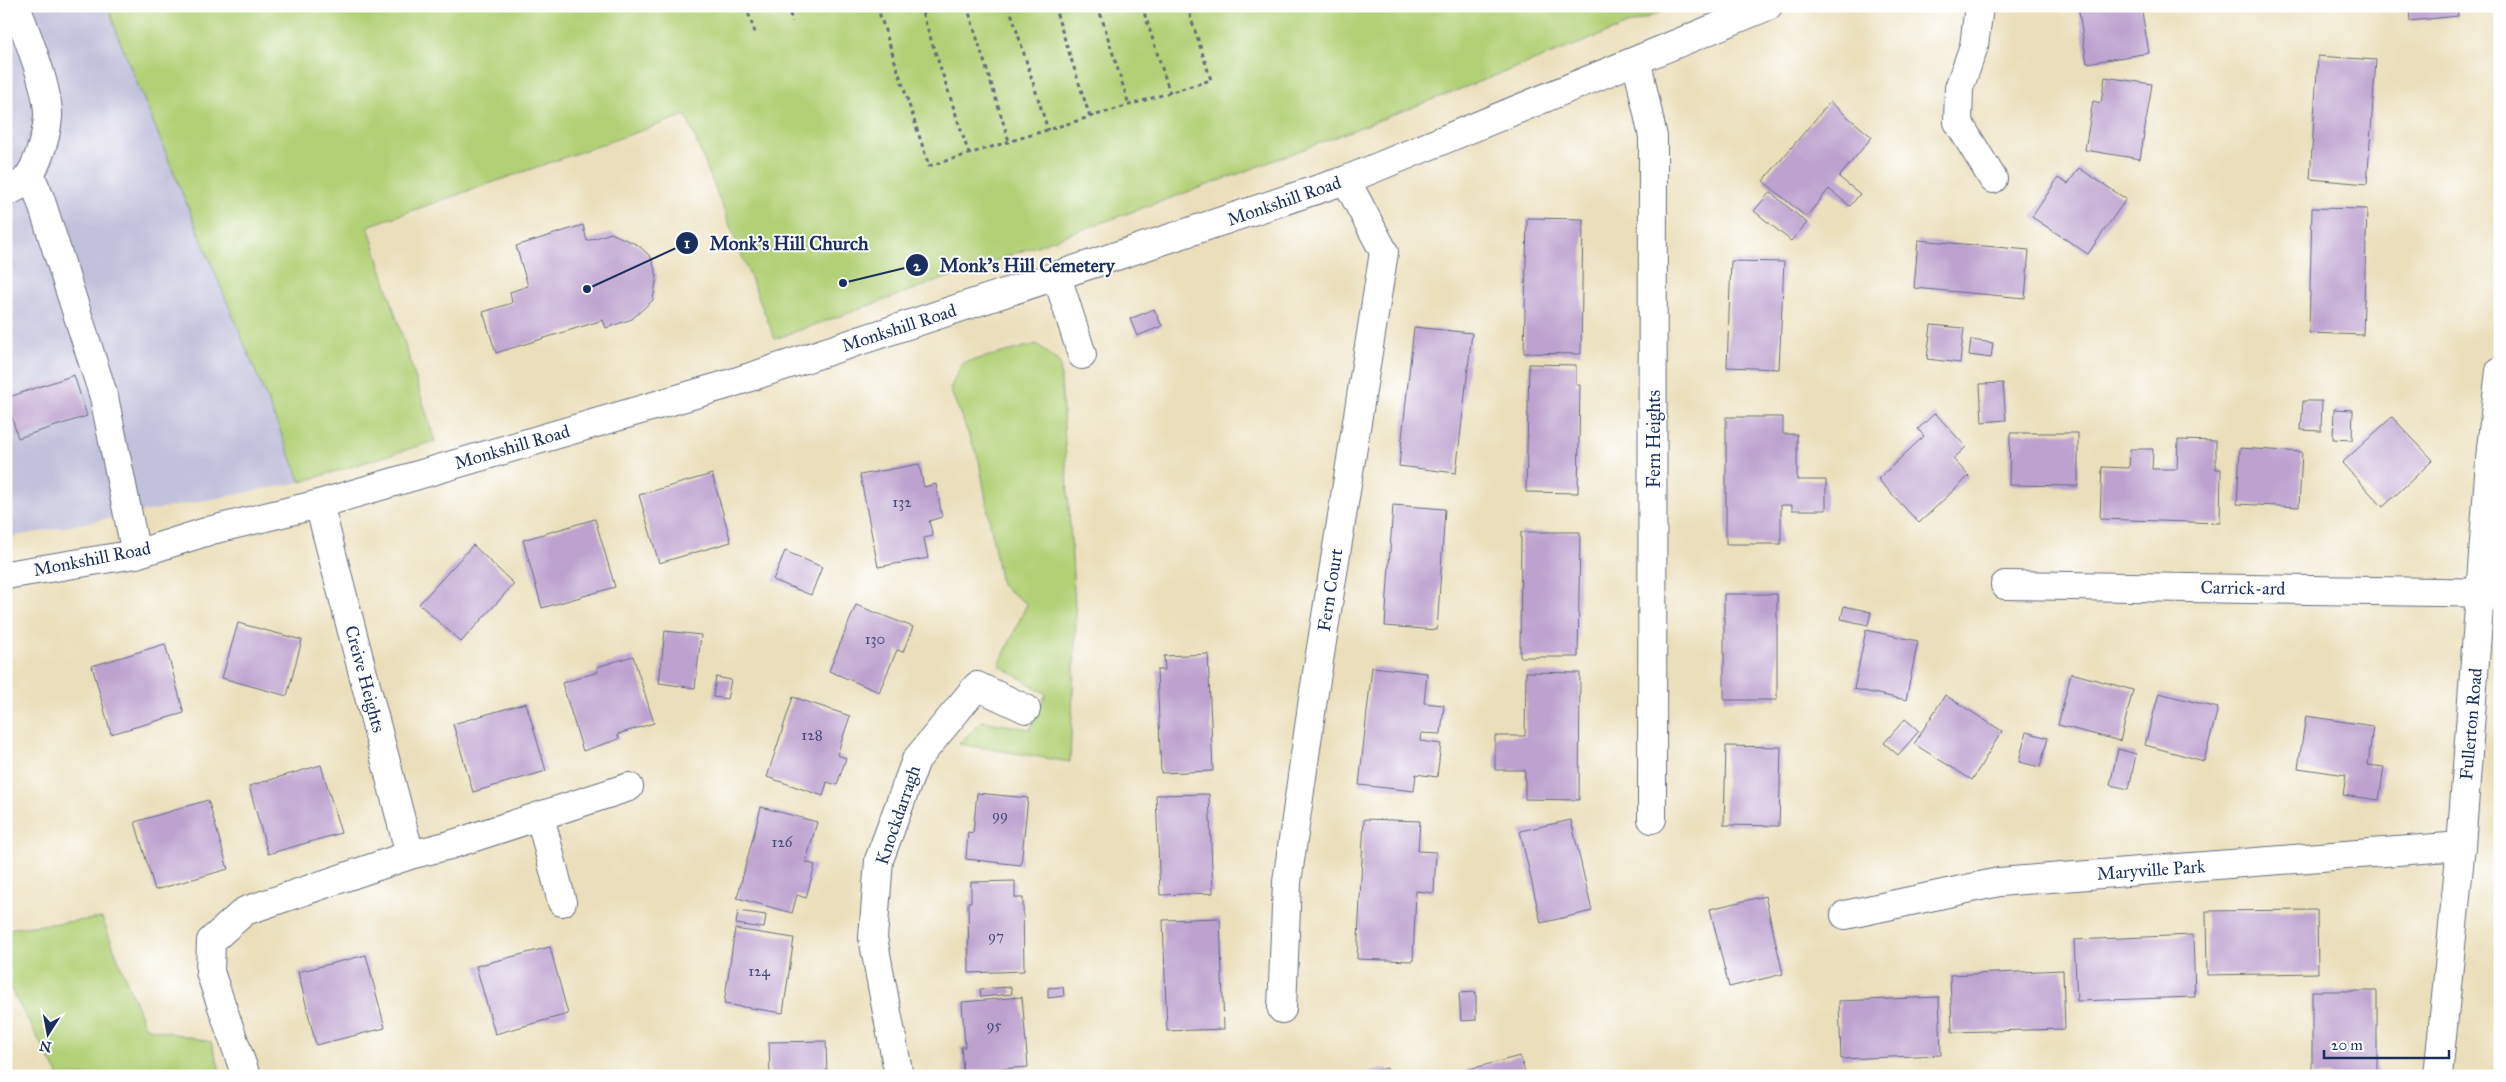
<svg xmlns="http://www.w3.org/2000/svg" width="2506" height="1082" viewBox="0 0 2506 1082" font-family="'IM FELL Great Primer',serif">
  <style>
    .industrial { fill: #c2c1dc }
    .green { fill: #b2d076; stroke: #66806a }
    .building { fill: #bda2cf }
    .lines { fill: none; stroke-linecap: round; stroke-linejoin: round }
    .minor-casing { stroke: #646d7f; stroke-width: 30 }
    .path { stroke: #646d7f; stroke-width: 3; stroke-dasharray: 4 4; stroke-linecap: butt }
    .minor { stroke: #fff; stroke-width: 28 }
    .labels { text-anchor: middle; stroke-width: 4; stroke-linejoin: round; paint-order: stroke }
    .number-label { font-size: 15px; fill: #444c7a }
    .street-label { font-size: 18px; fill: #1b2f5e; stroke: #fff }
    .leader { fill: none; stroke: #1b2f5e; stroke-width: 2 }
    .callout-dot { fill: #1b2f5e; stroke: #fff; stroke-width: 2 }
    .mark-label { font-size: 15px; text-anchor: middle; font-weight: bold; fill: #fff }
    .callout-label { font-size: 19px; text-anchor: middle; font-weight: bold; fill: #1b2f5e; stroke: #fff; stroke-width: 4; stroke-linejoin: round; paint-order: stroke }
  </style>
  <rect width="100%" height="100%" fill="#fff"/>
  <filter id="ink" filterUnits="userSpaceOnUse"><feTurbulence type="fractalNoise" baseFrequency=".02" numOctaves="2"/><feDisplacementMap in="SourceGraphic" scale="10" xChannelSelector="R" yChannelSelector="G"/><feConvolveMatrix kernelMatrix="1 2 1 2 8 2 1 2 1" color-interpolation-filters="sRGB"/></filter>
  <filter id="wash" filterUnits="userSpaceOnUse"><feTurbulence type="fractalNoise" baseFrequency=".0096" numOctaves="4" result="noise"/><feDisplacementMap in="SourceGraphic" scale="20" xChannelSelector="R" yChannelSelector="G"/><feGaussianBlur stdDeviation="1.12" result="paint"/><feColorMatrix in="noise" values="0 0 0 0 0 0 0 0 0 0 0 0 0 0 0 0 0 1.4 0 .05"/><feComposite in="paint" operator="in"/></filter>
  <g filter="url(#wash)">
    <rect width="100%" height="100%" fill="#ebdfbb"/>
    <!-- industrial -->
    <path class="industrial" d="M6,6h102l11,33 182,443 -295,56z"/>
    <!-- green -->
    <path class="green" d="M108,6h1569l-436,167 -466,166 -89,-224 -318,111 67,215 -134,41 -182,-443z
      M1037,344l23,19 16,259 -6,140 -111,-18 23,-23 48,8 16,-35 -47,-29 28,-61 -26,-19 -22,-125 -29,-71 12,-26z
      M102,918l43,109 66,15 11,34h-163l-53,-95v-52z"/>
    <g id="blocks">
      <!-- building -->
      <path class="building" d="M2078,6h63l8,47 -62,10z
        M2409,6h48l1,10 -48,5z
        M2318,56l58,4 -9,124 -57,-5z
        M2105,77l47,7 -12,75 -55,-9 8,-49 8,2z
        M1830,102l42,35 -33,40 21,17 -10,12 -21,-17 -23,28 -43,-36z
        M2079,168l47,31 -38,55 -56,-37 26,-39 10,6z
        M1770,192l37,31 -16,18 -37,-30z
        M2312,208l55,1 -4,126 -54,-2z
        M1527,218l56,1 -2,135 -57,-1z
        M583,225l4,16 24,-8 27,12 13,12 6,19 -4,24 -21,19 -26,9 -3,-8 -107,33 -13,-41 29,-9 -2,-11 18,-6 -12,-40z
        M1918,240l111,10 -4,48 -111,-10z
        M1731,261l53,1 -5,107 -52,-2z
        M1154,309l8,17 -25,10 -7,-17z
        M1931,325l33,3 -4,35 -33,-4z
        M1414,327l58,6 -16,140 -57,-7z
        M1971,340l22,3 -2,15 -22,-3z
        M1529,364l47,1v20h4l-2,108 -52,-1z
        M74,375l13,41 -69,22 -12,-40z
        M2003,383l3,37 -24,2 -2,-38z
        M2303,401h19l-1,30 -20,-1z
        M2334,409l19,1 -1,30 -19,-1z
        M1935,413l31,34 -13,12 16,17 -50,47 -41,-44 46,-43 -6,-7z
        M1726,417h57v17h14v46h29v30h-34v-5h-11v39h-55z
        M2392,417l41,43 -50,47 -41,-44z
        M2010,433h68v53l-69,-1z
        M2178,440l38,1v28h5l-1,54 -120,-4 2,-52 27,1 1,-19h23l-1,20h25z
        M2240,448l62,4 -3,55 -62,-3z
        M919,464l5,23 12,-3 6,33 -13,4 4,15 -9,2 4,20 -50,9 -18,-92z
        M712,474l19,68 -72,21 -20,-68z
        M1393,505l52,4 -8,121 -52,-4z
        M595,519l20,68 -73,21 -19,-68z
        M1521,532h59l-2,125h-58z
        M473,545l41,39 -53,58 -42,-38z
        M785,551l37,16 -11,28 -38,-15z
        M1724,594h53v106h-53z
        M856,605l57,22 -10,25 -6,-2 -18,42 -50,-21z
        M1844,606l27,6 -3,13 -27,-6z
        M238,623l64,17 -15,56 -65,-18z
        M1866,630l52,11 -12,59 -52,-11z
        M665,631l36,4 -6,53 -36,-5z
        M165,644l19,69 -73,21 -19,-68z
        M1208,654l5,117 -52,2 -4,-103h8l-1,-14z
        M633,656l21,67 -36,11 1,5 -36,12 -21,-68 36,-11 -1,-5z
        M1372,667l55,6 -3,30 20,2 -3,29 -20,-1 -1,8 21,3 -4,33 -21,-3 -2,17 -55,-6z
        M1526,672l54,1 -1,127 -54,-1v-29h-30v-34h30z
        M2071,673l62,17 -13,51 -62,-16z
        M716,677l15,3 -4,19 -14,-2z
        M2159,693l59,15 -14,53 -59,-16z
        M1945,695l57,36 -30,49 -58,-36z
        M793,697l57,19 -13,39 9,3 -9,27 -10,-3 -4,14 -56,-19z
        M526,703l20,68 -73,21 -20,-68z
        M2306,716l67,10 -5,39 16,2 -5,33 -36,-5 3,-20 -48,-7z
        M1905,719l14,12 -21,24 -14,-12z
        M2026,732l22,6 -8,29 -21,-5z
        M1726,746l55,1 -2,79 -55,-1z
        M2118,749l18,5 -7,35 -19,-4z
        M321,765l20,68 -73,21 -19,-68z
        M977,793l51,5 -7,67 -55,-6 2,-27 5,1z
        M1209,794l4,99 -53,2 -4,-100z
        M208,800l20,69 -73,21 -20,-68z
        M761,807l56,15 -11,40 9,3 -9,33 -9,-3 -5,18 -55,-15z
        M1364,819l56,2 -2,30 18,1 -2,41 -18,-2 -3,70 -56,-2z
        M1571,820l21,91 -51,12 -21,-92z
        M1015,881v17h8l1,73 -55,2 -1,-71h3v-20z
        M1765,896l18,78 -54,13 -19,-78z
        M2317,910l1,63 -111,2 -1,-64z
        M738,911l28,4 -2,13 -28,-4z
        M1220,918l4,111 -57,2 -4,-111z
        M735,929l59,9 -11,75 -59,-9z
        M2193,935l2,62 -118,4 -3,-61z
        M550,947l18,67 -73,20 -19,-68z
        M366,955l19,73 -69,17 -18,-73z
        M2063,970l2,59 -113,3 -2,-57z
        M1011,987l1,7 -31,3 -1,-8z
        M1063,987l1,9 -16,2v-10z
        M2312,991h65v85h-65z
        M1476,992v28l-15,1 -2,-28z
        M1022,997l6,70 -65,5 -2,-25h4l-3,-45z
        M1939,997l2,58 -100,4 -2,-58z
        M826,1041l1,35h-57l-1,-34z
        M1520,1056l6,20h-58l-2,-6z
        M1387,1068l2,8h-30v-1z
        M399,1071l1,5h-15v-1z"/>
    </g>
  </g>
  <g filter="url(#ink)">
    <use href="#blocks" fill-opacity="0" stroke="#646d7f" stroke-width="1"/>
    <g class="lines">
      <!-- minor casing -->
      <g class="minor-casing">
        <path id="minor" d="M1979,6l-5,40 -15,42 -1,34 35,57
          M1637,62l16,75 -1,682
          M31,177l9,21 64,199 32,157
          M6,192c19,-7 25,-16 32,-34 5,-13 9,-28 10,-41 1,-29 -22,-83 -32,-111
          M1057,276l25,79
          M319,504l91,351
          M6,575l130,-21 76,-24 107,-26 410,-120 617,-204 422,-174
          M2005,585l495,8
          M540,816l22,86
          M1845,915l154,-33 462,-36
          M1282,1009l5,-127 27,-190 70,-440 -38,-72
          M246,1076l-36,-104 1,-31 34,-30 165,-56 40,-10 179,-58
          M899,1076l-26,-138 6,-78 37,-100 61,-74 49,23
          M2438,1076l23,-230 30,-398 9,-77"/>
      </g>
      <!-- path -->
      <path class="path" d="M746,6l9,27
        M788,6l4,16
        M834,6v2
        M877,6l52,160 282,-86 -24,-74
        M920,6l49,148
        M967,6l42,135
        M1009,6l39,124
        M1054,6l36,111
        M1098,6l31,99
        M1142,6l28,87"/>
      <!-- minor -->
      <use href="#minor" class="minor"/>
    </g>
  </g>
  <g class="labels">
    <!-- number labels -->
    <g class="number-label">
      <text x="902" y="507">132</text>
      <text x="875" y="644">130</text>
      <text x="812" y="740">128</text>
      <text x="1000" y="820">99</text>
      <text x="782" y="847">126</text>
      <text x="996" y="941">97</text>
      <text x="759" y="976">124</text>
      <text x="994" y="1030">95</text>
    </g>
    <!-- street labels -->
    <g class="street-label">
      <text transform="translate(1284 201) rotate(-19)" y="6">Monkshill Road</text>
      <text transform="translate(899 328) rotate(-18)" y="6">Monkshill Road</text>
      <text transform="translate(1654 439) rotate(-90)" y="6">Fern Heights</text>
      <text transform="translate(512 447) rotate(-16)" y="6">Monkshill Road</text>
      <text transform="translate(92 559) rotate(-11)" y="6">Monkshill Road</text>
      <text transform="translate(2243 588) rotate(1)" y="6">Carrick-ard</text>
      <text transform="translate(1330 590) rotate(-81)" y="6">Fern Court</text>
      <text transform="translate(365 679) rotate(75)" y="6">Creive Heights</text>
      <text transform="translate(2471 724) rotate(-85)" y="6">Fullerton Road</text>
      <text transform="translate(898 815) rotate(-71)" y="6">Knockdarragh</text>
      <text transform="translate(2151 870) rotate(-4)" y="6">Maryville Park</text>
    </g>
  </g>
  <!-- callouts -->
  <path class="leader" d="M587 289L687 243M843 283L917 265"/>
  <g class="callout-dot">
    <circle cx="587" cy="289" r="5"/>
    <circle cx="843" cy="283" r="5"/>
    <circle cx="687" cy="243" r="12"/>
    <circle cx="917" cy="265" r="12"/>
  </g>
  <g class="mark-label">
    <text x="687" y="248">1</text>
    <text x="917" y="271">2</text>
  </g>
  <g class="callout-label">
    <text x="789" y="250">Monk's Hill Church</text>
    <text x="1027" y="272">Monk's Hill Cemetery</text>
  </g>
  <!-- margin -->
  <rect width="2506" height="1082" fill="none" stroke="#fff" stroke-width="25"/>
  <!-- north arrow -->
  <g transform="translate(48 1034) rotate(191)" stroke="#ffffff" stroke-width="4" paint-order="stroke">
  <path d="M0-4L9 19L0 12L-9 19Z" fill="#1b2f5e"/>
  <text y="-8" font-size="14" font-weight="bold" text-anchor="middle" fill="#1b2f5e">N</text>
  </g>
  <!-- scale -->
  <path d="M2324 1050v8h125v-8" fill="none" stroke="#1b2f5e" stroke-width="2.5"/>
  <text x="2331" y="1050" font-size="15" fill="#1b2f5e" stroke="#ffffff" stroke-width="4" paint-order="stroke">20 m</text>
</svg>
